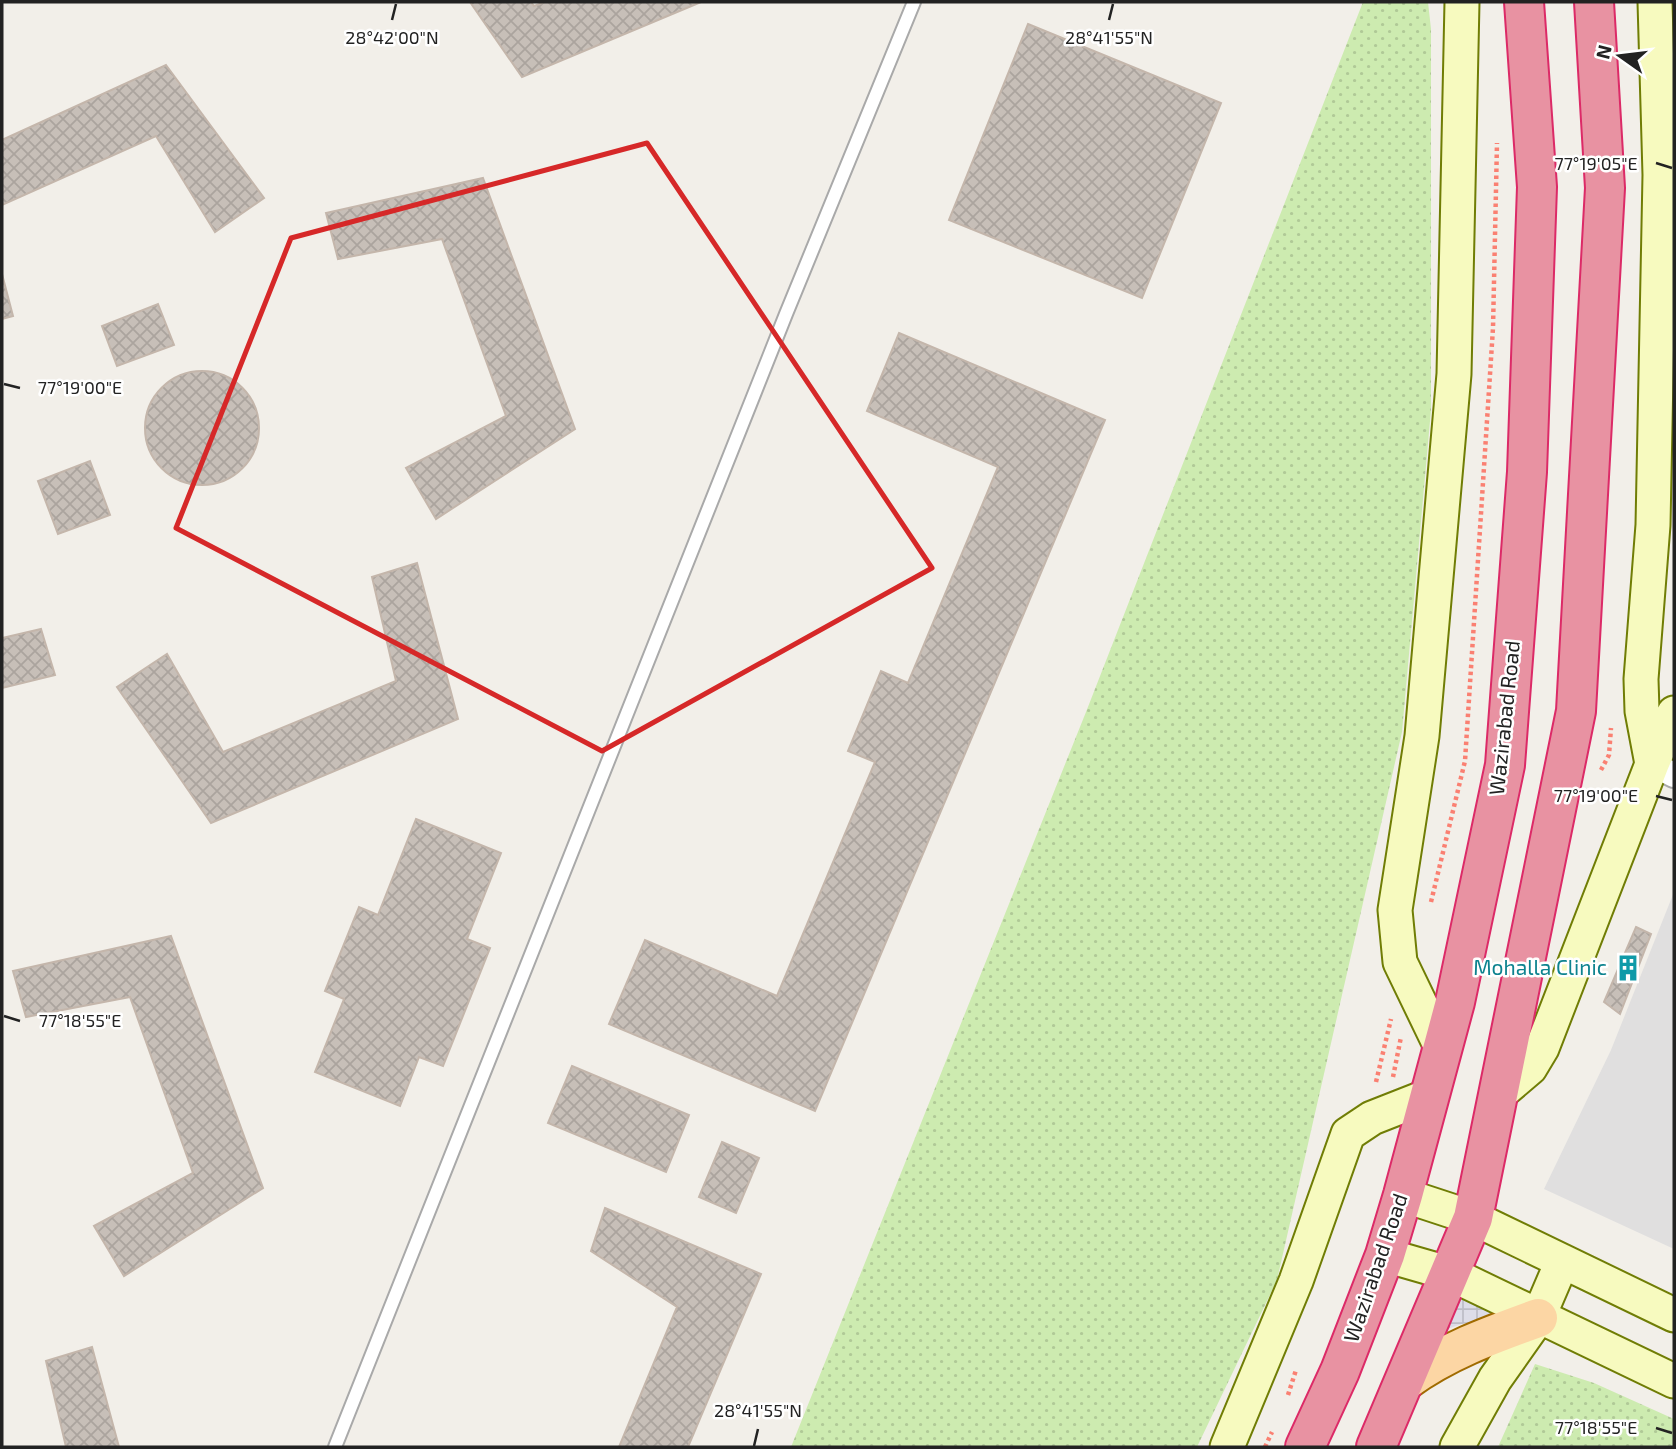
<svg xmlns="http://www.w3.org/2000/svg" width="1676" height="1449" viewBox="0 0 1676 1449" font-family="'Exo 2',sans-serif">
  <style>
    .residential { fill: #e0dfdf }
    .grass { fill: url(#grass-dots) }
    .plaza { fill: url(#plaza-grid) }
    .building { fill: url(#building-cross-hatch); stroke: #c4b6ab; stroke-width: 2 }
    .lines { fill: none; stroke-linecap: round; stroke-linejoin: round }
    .lane-casing { stroke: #a9a9a9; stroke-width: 16 }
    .street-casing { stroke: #a9a9a9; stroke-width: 28 }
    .secondary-casing { stroke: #707d05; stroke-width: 37 }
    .primary-casing { stroke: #a06b00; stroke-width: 42 }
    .highway-casing { stroke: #dc2a67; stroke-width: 42 }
    .path { stroke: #fa8072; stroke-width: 4.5; stroke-dasharray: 3.5 3.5; stroke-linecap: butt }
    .lane { stroke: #fff; stroke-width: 12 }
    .street { stroke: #fff; stroke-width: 24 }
    .secondary { stroke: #f7fabf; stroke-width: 33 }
    .primary { stroke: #fcd6a4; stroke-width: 38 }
    .highway { stroke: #e892a2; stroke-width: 38 }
    .marked { fill: none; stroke: #d62828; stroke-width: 5; stroke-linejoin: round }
    .ticks { fill: none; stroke: #222; stroke-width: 2.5 }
    .labels { text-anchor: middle; stroke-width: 5; stroke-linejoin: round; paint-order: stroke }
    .street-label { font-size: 21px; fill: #222; stroke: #fff }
    .culture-label { font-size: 21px; fill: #0d838f; stroke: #fff; text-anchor: end }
    .ticks-label { font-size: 18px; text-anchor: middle; fill: #222; stroke: #fff; stroke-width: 5; stroke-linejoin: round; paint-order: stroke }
  </style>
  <defs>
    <pattern id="grass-dots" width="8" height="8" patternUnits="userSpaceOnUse" patternTransform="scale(1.75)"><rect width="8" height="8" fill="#cdebb0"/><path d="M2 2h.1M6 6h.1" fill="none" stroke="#b0c997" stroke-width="1.8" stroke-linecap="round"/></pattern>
    <pattern id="plaza-grid" width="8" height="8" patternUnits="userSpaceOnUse" patternTransform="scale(1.75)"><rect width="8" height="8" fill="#dddde8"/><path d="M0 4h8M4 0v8" fill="none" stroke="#bdbdc7"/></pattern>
    <pattern id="building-cross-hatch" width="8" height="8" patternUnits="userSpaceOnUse" patternTransform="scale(1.75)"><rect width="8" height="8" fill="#c7bfb8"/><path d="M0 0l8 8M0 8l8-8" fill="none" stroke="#aba49e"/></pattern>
  </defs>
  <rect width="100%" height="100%" fill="#f2efe9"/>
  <!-- residential -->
  <path class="residential" d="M1674,892v357l-130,-60 67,-139z"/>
  <!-- grass -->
  <path class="grass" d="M1363,2h65l3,27v381l-29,322 -125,548 -80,167h-406l295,-735z
    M1535,1364l59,19 80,36v28h-176z"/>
  <!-- plaza -->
  <path class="plaza" d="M1451,1292l73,22 -62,10 -27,9z"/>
  <!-- building -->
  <path class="building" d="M470,2h61l3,4 11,-4h156l-179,75z
    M1028,24l193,79 -79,195 -193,-78z
    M166,65l98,133 -49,34 -59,-96 -154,69v-65z
    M483,178l92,251 -139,90 -30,-51 100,-52 -64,-177 -104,20 -12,-46z
    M2,274l11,42 -11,3z
    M158,304l16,41 -57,21 -15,-40z
    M899,333l206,87 -290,691 -206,-87 36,-84 132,56 98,-234 -27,-11 33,-80 27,12 90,-216 -131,-56z
    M145 428a57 57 0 1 1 114 0a57 57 0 1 1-114 0Z
    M90,461l20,54 -52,19 -20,-53z
    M417,563l41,156 -247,104 -94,-136 50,-33 56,98 173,-71 -24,-104z
    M41,629l14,46 -53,13v-50z
    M416,819l85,34 -34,86 23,9 -47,118 -24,-9 -19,49 -85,-34 29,-73 -19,-8 34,-84 19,8z
    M1636,927l15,7 -31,80 -16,-12z
    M171,936l92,252 -139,88 -30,-50 99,-53 -63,-176 -104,20 -13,-46z
    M572,1066l117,49 -23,57 -118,-49z
    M722,1142l37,16 -23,55 -37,-16z
    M605,1208l156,66 -73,173h-69l58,-140 -86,-56z
    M92,1347l27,100h-53l-20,-86z"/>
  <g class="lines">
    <!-- lane casing -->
    <g class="lane-casing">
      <path id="lane" d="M335,1447l451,-1133 128,-312"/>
    </g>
    <!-- street casing -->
    <g class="street-casing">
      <path id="street" d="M1652,764l22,11"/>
    </g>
    <!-- secondary casing -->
    <g class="secondary-casing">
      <path id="secondary" d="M1652,764l-10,-53 -1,-32 12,-154 7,-350 -5,-173
        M1442,1049l-42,-87 -5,-52 27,-174 32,-362 8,-372
        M1497,1096l33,-28 12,-20 110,-284 22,-51
        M1403,1195l70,23 201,97
        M1385,1255l66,19 223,107
        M1227,1447l69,-166 52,-147 24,-16 56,-22
        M1457,1447l38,-68 43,-61 24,-56"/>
    </g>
    <!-- primary casing -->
    <g class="primary-casing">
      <path id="primary" d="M1405,1381c41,-30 86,-46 133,-63"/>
    </g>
    <!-- highway casing -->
    <g class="highway-casing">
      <path id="highway" d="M1305,1447l35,-76 45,-116 18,-60 52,-193 50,-237 22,-293 10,-285 -13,-185
        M1376,1447l97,-229 103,-507 29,-523 -11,-186"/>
    </g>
    <!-- path -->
    <path class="path" d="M1601,770l8,-15 2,-27
      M1431,902l34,-141 28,-433 4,-185
      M1393,1077l8,-40
      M1376,1082l15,-63
      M1288,1395l8,-25
      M1265,1447l7,-15"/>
    <!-- lane -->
    <use href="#lane" class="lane"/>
    <!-- street -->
    <use href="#street" class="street"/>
    <!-- secondary -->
    <use href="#secondary" class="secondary"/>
    <!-- primary -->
    <use href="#primary" class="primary"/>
    <!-- highway -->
    <use href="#highway" class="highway"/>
  </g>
  <!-- marked area -->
  <path class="marked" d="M647,143l285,425 -330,183 -426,-223 115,-290z"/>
  <!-- ticks -->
  <path class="ticks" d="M392,20l4,-16M1109,20l4,-16M1656,163l16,5M4,384l16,4M1656,796l16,4M4,1016l16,5M1656,1428l16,5M754,1446l4,-17"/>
  <!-- icons -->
  <defs>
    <g id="building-bare" transform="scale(2.1)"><path d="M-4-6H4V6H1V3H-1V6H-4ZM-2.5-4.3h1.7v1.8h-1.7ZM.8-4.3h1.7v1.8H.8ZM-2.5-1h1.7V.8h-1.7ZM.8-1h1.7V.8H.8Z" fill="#0f9aa8" stroke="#fff" stroke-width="2.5" paint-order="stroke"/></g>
  </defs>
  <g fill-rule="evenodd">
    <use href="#building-bare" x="1628" y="968"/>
  </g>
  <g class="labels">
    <!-- street labels -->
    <g class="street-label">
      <text transform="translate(1505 718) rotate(-84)" y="7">Wazirabad Road</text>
      <text transform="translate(1376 1268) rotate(-71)" y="7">Wazirabad Road</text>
    </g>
    <!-- culture labels -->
    <g class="culture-label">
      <text x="1607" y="975">Mohalla Clinic</text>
    </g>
  </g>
  <g class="ticks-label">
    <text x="392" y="44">28°42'00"N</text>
    <text x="1109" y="44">28°41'55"N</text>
    <text x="1596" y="170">77°19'05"E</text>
    <text x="80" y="394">77°19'00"E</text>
    <text x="1596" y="802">77°19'00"E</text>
    <text x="80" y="1027">77°18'55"E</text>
    <text x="758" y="1417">28°41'55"N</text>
    <text x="1596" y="1434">77°18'55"E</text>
  </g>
  <!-- border -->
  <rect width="1676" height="1449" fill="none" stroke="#222222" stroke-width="7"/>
  <!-- north arrow -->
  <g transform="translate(1620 56) rotate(284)" stroke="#ffffff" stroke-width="5" paint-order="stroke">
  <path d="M0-5L12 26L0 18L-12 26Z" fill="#222222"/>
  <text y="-10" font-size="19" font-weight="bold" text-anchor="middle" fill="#222222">N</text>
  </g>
</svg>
